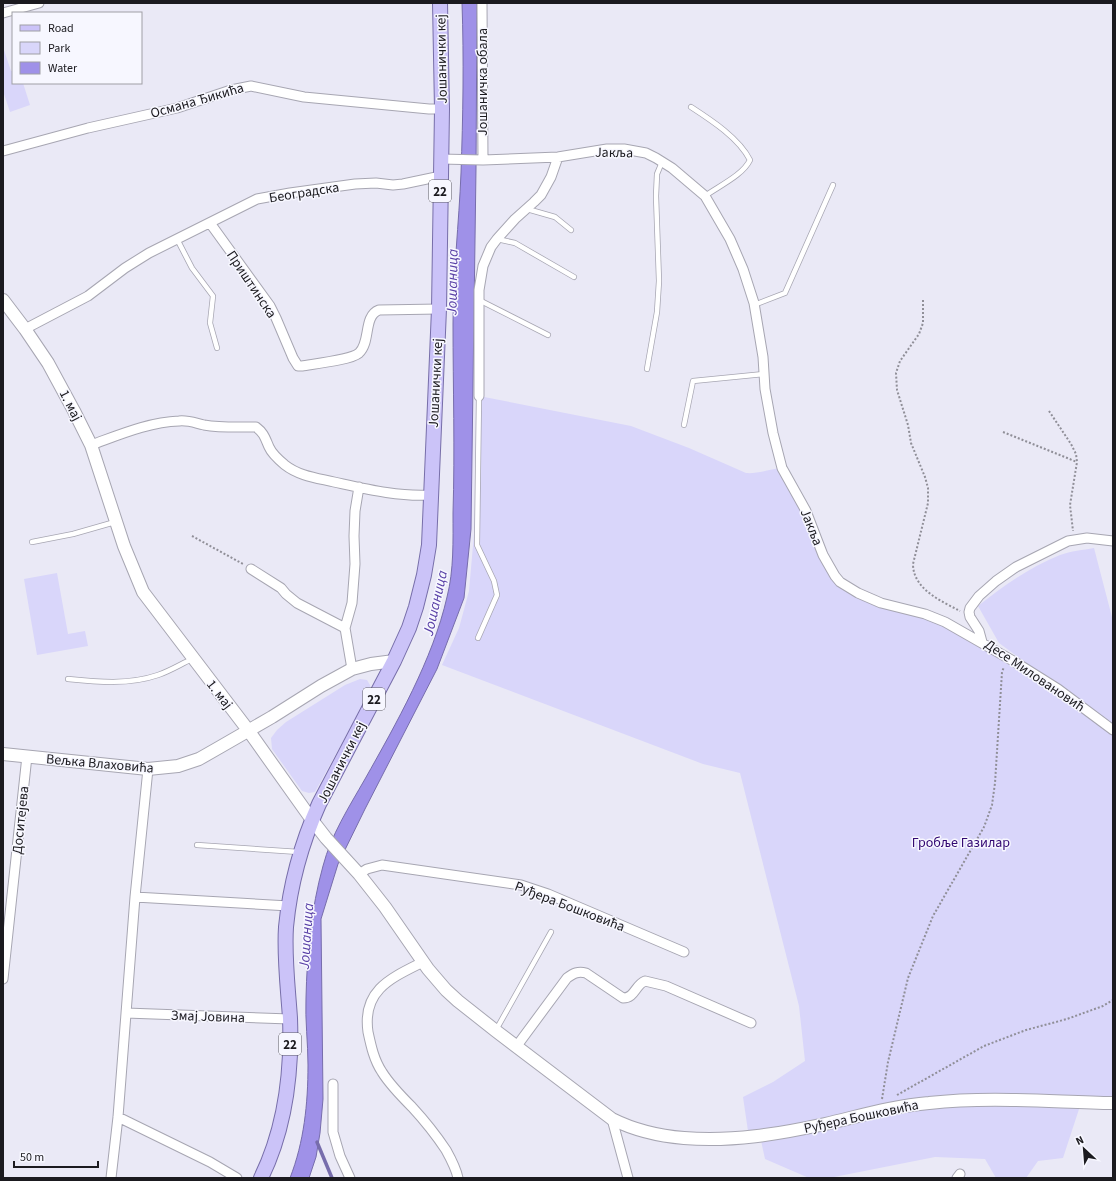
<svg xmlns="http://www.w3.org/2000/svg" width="1116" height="1181" viewBox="0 0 1116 1181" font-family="'Source Sans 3',sans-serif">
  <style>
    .green { fill: #d9d6fa }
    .water { fill: #9f91e8; stroke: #776dac }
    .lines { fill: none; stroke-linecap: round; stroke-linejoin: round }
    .stream { stroke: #776dac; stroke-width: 3.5 }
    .lane-casing { stroke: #a7a6b2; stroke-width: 6 }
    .street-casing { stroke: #a7a6b2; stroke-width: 11 }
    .secondary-casing { stroke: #a7a6b2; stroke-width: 14 }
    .primary-casing { stroke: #776ea9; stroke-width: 16 }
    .path { stroke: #908f98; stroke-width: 2; stroke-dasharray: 2 2; stroke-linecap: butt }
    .lane { stroke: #fff; stroke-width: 4.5 }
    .street { stroke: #fff; stroke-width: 9 }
    .secondary { stroke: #fff; stroke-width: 12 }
    .primary { stroke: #cbc3f8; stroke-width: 14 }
    .labels { text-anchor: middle; stroke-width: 3; stroke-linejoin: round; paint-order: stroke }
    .shield { fill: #f7f7ff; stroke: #5d5c62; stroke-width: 1 }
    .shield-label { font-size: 13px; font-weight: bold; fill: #1b1a1f }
    .street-label { font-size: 14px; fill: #1b1a1f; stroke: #f7f7ff }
    .park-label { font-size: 14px; fill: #310772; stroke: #f7f7ff }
    .water-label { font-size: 15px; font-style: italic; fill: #5940a6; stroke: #f7f7ff }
  </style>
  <rect width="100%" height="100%" fill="#eae9f6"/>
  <!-- green -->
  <path class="green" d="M3,47l8,24h2v12h10l7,22 -20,7 -7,-21z
    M479,396l152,30 58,22 57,25c12,1 24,-4 36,-5l59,114 141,60 131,88v373h-32l-18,55 -25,3 -12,17h-30l-11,-19 -50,-2 -106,21h-20l-44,-19 -5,-23 -11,2 -6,-41 30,-15 32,-21 -6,-55 -59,-233 -37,-9 -261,-99 17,-37 10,-37 5,-57z
    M1094,548l19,73v106l-114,-84 -21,-37c25,-20 52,-39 82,-51 11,-4 23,-5 34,-7z
    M57,573l11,61 17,-3 3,15 -51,9 -13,-76z
    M360,679l7,1 3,5 1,5 -56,102 -6,1 -7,-2 -30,-42 -1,-11 6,-8 9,-8 59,-37z"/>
  <!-- water -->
  <path class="water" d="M462,3h15l-1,165 -5,361 -7,69 -27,71 -72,140 -27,55 -17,55 2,180 -3,34 -4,24 -7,21h-19c14,-36 18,-74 18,-113 0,-22 -3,-45 -2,-67 1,-44 5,-89 17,-132 8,-31 26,-59 42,-87 31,-55 68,-120 82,-182 7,-27 6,-57 6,-84 2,-63 0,-126 0,-189 0,-50 6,-101 8,-151 2,-57 3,-113 1,-170z"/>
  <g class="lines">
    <!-- stream -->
    <path class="stream" d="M317,1142l15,36"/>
    <!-- lane casing -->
    <g class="lane-casing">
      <path id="lane" d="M691,107c20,13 48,31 59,53 -7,15 -31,26 -45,36
        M527,209l28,8 16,13
        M177,239l15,29 21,28 -3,27 7,25
        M497,239l18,4 59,34
        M479,300l69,35
        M754,305l31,-12 48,-108
        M647,369l10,-57 2,-31 -3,-85 1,-22 5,-12
        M684,425l9,-44 71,-7
        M32,542l41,-8 42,-12
        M478,638l19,-43 -3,-14 -17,-36 2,-149
        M68,679c30,3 61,6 90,-4 12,-4 23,-11 34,-16
        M197,845l102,7
        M496,1030l55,-98"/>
    </g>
    <!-- street casing -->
    <g class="street-casing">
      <path id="street" d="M482,3l1,157
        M3,13l36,-10
        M3,151l85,-23 89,-20 54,-18 20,-4 53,11 125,12h13
        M441,159l42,1 75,-3 49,-8h17l22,4 10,5 16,10 33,28 25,43 13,30 11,34 9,54 2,32 8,44 9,35 24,43 17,44 12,21 5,6 18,11 23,10 44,11 20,8 70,40 43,27 55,41
        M210,223l60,83 6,12 17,40 5,8h4c11,-2 49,-6 57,-13 12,-11 4,-37 20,-43l60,-1
        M25,329l63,-33 37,-28 24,-15 108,-54 33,-6 65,-9 21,-1 17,2 10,-1 38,-8
        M479,396v-106l4,-24 8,-19 6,-8 18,-20 19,-17 7,-7 10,-18 7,-20
        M91,445c28,-10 58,-23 88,-24 9,-1 16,2 25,4 17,3 34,2 52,2 8,6 9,11 13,20 3,7 10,13 16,18 14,11 32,13 49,17 32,7 64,15 97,13
        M251,569l30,19 5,6 11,9 48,25
        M982,642l-3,-11 -9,-14 -1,-5 1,-4 9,-12 17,-15 20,-14 52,-26 19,-3 26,3
        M352,669l-7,-41 7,-25 3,-39 -1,-28 1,-25 4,-24
        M359,874l8,-5 15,-4 139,20 27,9 136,58
        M135,897l154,9
        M423,962c-32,16 -61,28 -55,70 3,14 6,28 14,40 8,13 19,24 30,35 12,13 24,28 34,43 5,9 10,18 12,28
        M3,979l24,-223
        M126,1013l164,6
        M516,1047l51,-69c7,-5 11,-7 19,-5l37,25c12,0 12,-13 22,-17l21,5 85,37
        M333,1084v48l7,24 10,22
        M118,1117l92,45 27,16
        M612,1119l16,59
        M111,1178l7,-61 17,-220 13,-128
        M957,1178l3,-4"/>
    </g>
    <!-- secondary casing -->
    <g class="secondary-casing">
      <path id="secondary" d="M3,300l22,29 23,34 26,48 17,34 33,101 19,46 105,138 64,90 14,18 33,36 26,33 43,62 18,21 12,11 38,30 116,88c22,11 47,17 72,19 48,4 95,-4 141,-14 35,-8 68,-18 104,-21 61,-7 123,-1 184,0
        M3,754l145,15 30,-3 21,-7 21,-12 52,-30 49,-31 31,-17 19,-5 23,-3"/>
    </g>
    <!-- primary casing -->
    <g class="primary-casing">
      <path id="primary" d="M261,1178c24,-49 31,-107 29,-160 -2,-30 -6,-61 -4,-91 4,-42 16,-85 33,-123l75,-143 15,-33 7,-21 8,-32 5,-30 10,-236 3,-200 -2,-106"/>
    </g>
    <!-- path -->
    <path class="path" d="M923,300v23l-4,11 -19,27 -4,12 1,17 11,35 3,18 14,34 3,11v15l-15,61c0,25 28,37 47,47
      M1049,411l22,33 5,10 1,8 -7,43 3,26
      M1003,432l74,30
      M192,536l51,28
      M897,1095l87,-49 42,-16 41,-11 36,-13 10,-6
      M882,1099l6,-37 20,-84 25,-62 51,-89 8,-22 3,-22 7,-111 2,-5"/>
    <!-- lane -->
    <use href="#lane" class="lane"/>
    <!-- street -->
    <use href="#street" class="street"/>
    <!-- secondary -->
    <use href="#secondary" class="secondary"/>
    <!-- primary -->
    <use href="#primary" class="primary"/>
  </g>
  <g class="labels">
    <!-- shield labels -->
    <g class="shield">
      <rect x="429" y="180" width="22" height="22" rx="3"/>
      <rect x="363" y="688" width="22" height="22" rx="3"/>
      <rect x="279" y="1033" width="22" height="22" rx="3"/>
    </g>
    <g class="shield-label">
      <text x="440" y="196">22</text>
      <text x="374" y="704">22</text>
      <text x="290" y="1049">22</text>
    </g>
    <!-- street labels -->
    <g class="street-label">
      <text transform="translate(441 59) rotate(-91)" y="5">Јошанички кеј</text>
      <text transform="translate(482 82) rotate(-90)" y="5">Јошаничка обала</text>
      <text transform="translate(197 100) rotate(-16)" y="5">Османа Ђикића</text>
      <text transform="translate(614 152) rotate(1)" y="5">Јакља</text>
      <text transform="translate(304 192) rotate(-9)" y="5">Београдска</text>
      <text transform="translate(252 284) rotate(56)" y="5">Приштинска</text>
      <text transform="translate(435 383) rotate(-87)" y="5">Јошанички кеј</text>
      <text transform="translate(71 405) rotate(63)" y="5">1. мај</text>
      <text transform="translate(812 527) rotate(68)" y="5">Јакља</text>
      <text transform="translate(1035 675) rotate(34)" y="5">Десе Миловановић</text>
      <text transform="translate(220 694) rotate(52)" y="5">1. мај</text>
      <text transform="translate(341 762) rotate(-63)" y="5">Јошанички кеј</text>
      <text transform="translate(100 763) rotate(5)" y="5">Вељка Влаховића</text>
      <text transform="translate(20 820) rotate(-84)" y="5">Доситејева</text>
      <text transform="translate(570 906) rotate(21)" y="5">Руђера Бошковића</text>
      <text transform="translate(208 1016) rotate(2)" y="5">Змај Јовина</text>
      <text transform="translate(861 1116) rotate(-12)" y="5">Руђера Бошковића</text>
    </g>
    <!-- park labels -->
    <g class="park-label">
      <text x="961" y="847">Гробље Газилар</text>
    </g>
    <!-- water labels -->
    <g class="water-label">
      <text transform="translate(452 282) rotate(-89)" y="5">Јошаница</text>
      <text transform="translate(435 603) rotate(-77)" y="5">Јошаница</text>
      <text transform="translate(306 936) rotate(-86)" y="5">Јошаница</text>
    </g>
  </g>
  <!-- border -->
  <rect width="1116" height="1181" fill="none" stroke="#1b1a1f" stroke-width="8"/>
  <!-- legend -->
  <rect x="12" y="12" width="130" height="72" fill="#f7f7ff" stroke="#9f9fa5"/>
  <rect x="20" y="25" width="20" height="6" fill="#cbc3f8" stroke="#9f9fa5"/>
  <text x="48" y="32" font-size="12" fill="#1b1a1f">Road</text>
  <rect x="20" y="42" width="20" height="12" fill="#d9d6fa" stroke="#9f9fa5"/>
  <text x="48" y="52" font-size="12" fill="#1b1a1f">Park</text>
  <rect x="20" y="62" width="20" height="12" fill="#9f91e8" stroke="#9f9fa5"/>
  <text x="48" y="72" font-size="12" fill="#1b1a1f">Water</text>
  <!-- north arrow -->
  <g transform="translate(1084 1149) rotate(334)" stroke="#f7f7ff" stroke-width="3" paint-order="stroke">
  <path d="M0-3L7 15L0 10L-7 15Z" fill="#1b1a1f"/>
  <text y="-6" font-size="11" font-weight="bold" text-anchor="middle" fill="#1b1a1f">N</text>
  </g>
  <!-- scale -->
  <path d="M14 1161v6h84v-6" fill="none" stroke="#1b1a1f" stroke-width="2"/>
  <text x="20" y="1161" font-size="12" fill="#1b1a1f" stroke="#f7f7ff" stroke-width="3" paint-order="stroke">50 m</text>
</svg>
